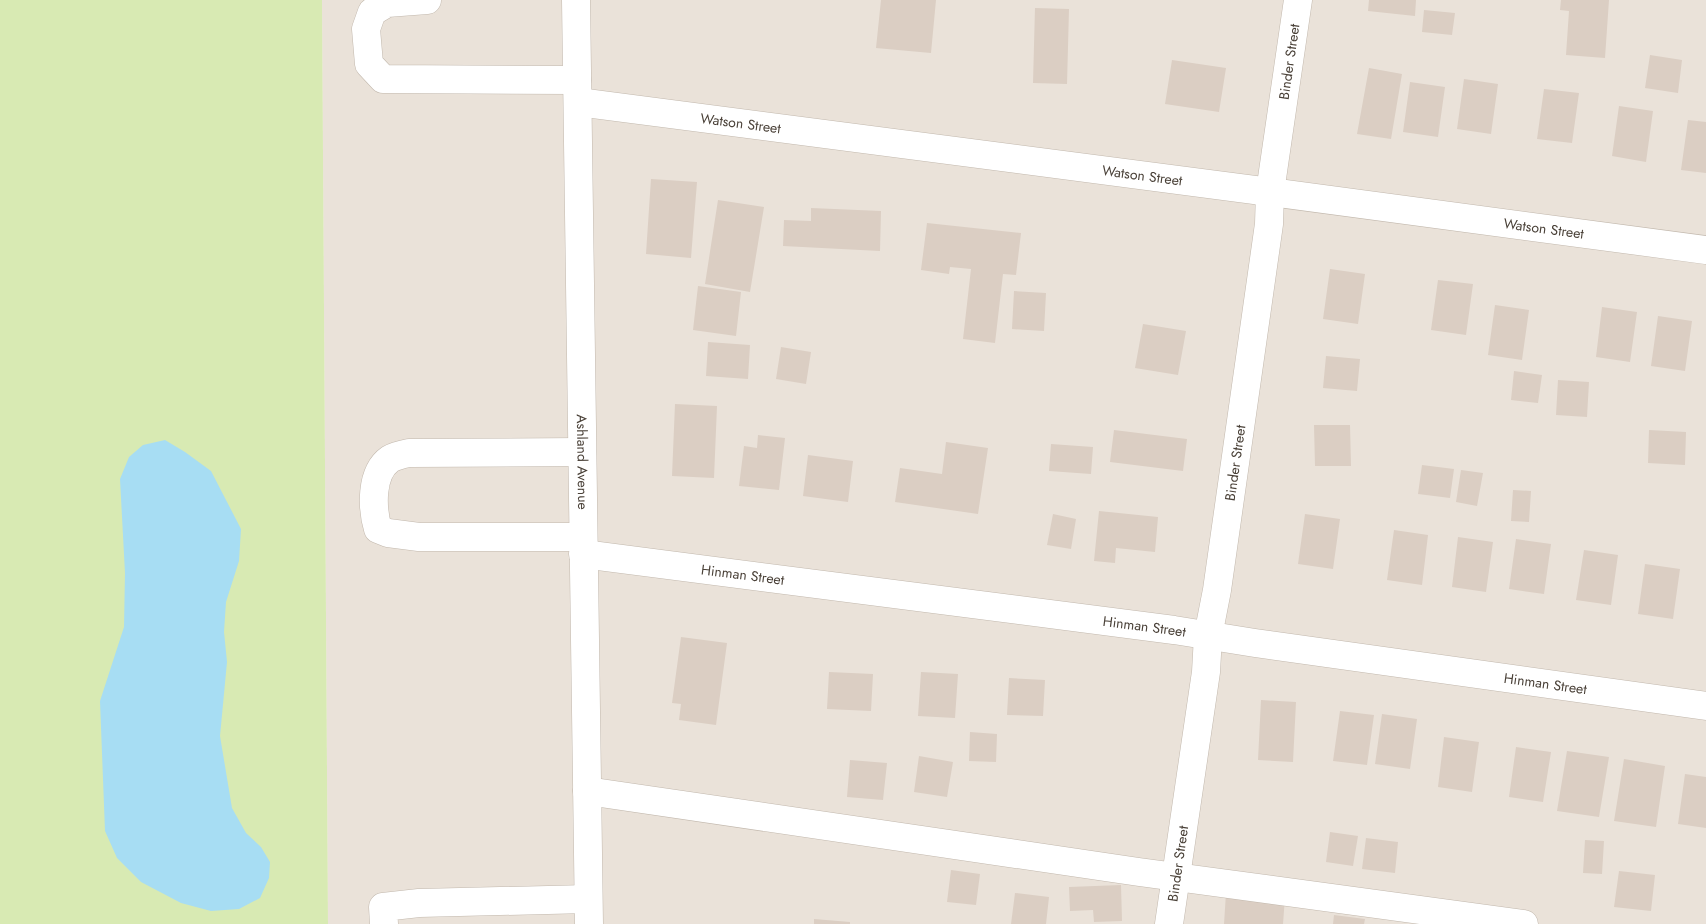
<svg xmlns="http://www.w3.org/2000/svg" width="1706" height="924" viewBox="0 0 1706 924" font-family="Jost,sans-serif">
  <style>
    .residential { fill: #eae2d9 }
    .green { fill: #d8eab3 }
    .water { fill: #a7ddf3 }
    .building { fill: #dbcec3 }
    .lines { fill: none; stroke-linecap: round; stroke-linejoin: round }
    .minor-casing { stroke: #c2b8ad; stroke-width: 29 }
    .minor { stroke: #fff; stroke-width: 28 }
    .labels { text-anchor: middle; stroke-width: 4.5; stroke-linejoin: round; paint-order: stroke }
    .street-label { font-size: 14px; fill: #4a4138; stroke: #fff }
  </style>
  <rect width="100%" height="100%" fill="#f6f1eb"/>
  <!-- residential -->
  <path class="residential" d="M322,0h1384v924h-1378z"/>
  <!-- green -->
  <path class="green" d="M0,0h322l6,924h-328z"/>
  <!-- water -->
  <path class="water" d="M165,440l20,12 26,19 30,58 -2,32 -13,41 -2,30 3,30 -7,74 12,72 14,25 15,14 9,15 -1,16 -9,20 -21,11 -28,2 -30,-8 -40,-21 -24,-24 -12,-27 -5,-130 24,-74 1,-54 -5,-94 9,-22 14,-12z"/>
  <!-- building -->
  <path class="building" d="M881,0h55l-5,53 -55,-5z
    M1369,0h47l-1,16 -47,-5z
    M1561,0h48l-4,58 -39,-3 3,-44 -9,-1z
    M1035,8l34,1 -2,75 -34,-1z
    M1424,10l31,3 -3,22 -30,-3z
    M1650,55l32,5 -4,33 -33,-5z
    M1172,60l54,8 -7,44 -54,-8z
    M1369,68l33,6 -11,65 -34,-5z
    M1464,79l34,5 -7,50 -34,-5z
    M1410,82l35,5 -7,50 -35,-5z
    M1544,89l35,4 -7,50 -35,-4z
    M1619,106l34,5 -7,51 -34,-6z
    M1688,120l18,2v51l-25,-3z
    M651,179l46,3 -6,76 -45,-4z
    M718,200l46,7 -14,85 -45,-8z
    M811,208l70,3 -1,40 -97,-5 1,-26 27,1z
    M927,223l94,10 -5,42 -13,-1 -8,69 -32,-4 8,-70 -21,-2 -1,7 -28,-4z
    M1330,269l35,5 -7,50 -35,-5z
    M1438,280l35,4 -7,51 -35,-5z
    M698,286l43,6 -5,44 -43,-6z
    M1014,291l32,2 -2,38 -32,-2z
    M1495,305l34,5 -7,50 -34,-5z
    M1602,307l35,5 -7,50 -34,-5z
    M1658,316l34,5 -7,50 -34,-5z
    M1143,324l43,7 -8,44 -43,-7z
    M708,342l42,3 -2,34 -42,-3z
    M781,347l30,5 -5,32 -30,-5z
    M1326,356l34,3 -3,32 -34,-3z
    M1514,371l28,4 -4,28 -27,-3z
    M1558,380l31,2 -2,35 -31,-2z
    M675,404l42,2 -3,72 -42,-2z
    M1314,425h36l1,41h-36z
    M1114,430l73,9 -4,32 -73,-9z
    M1649,430l37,2 -1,33 -37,-2z
    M758,435l27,3 -6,52 -40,-4 5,-40 13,2z
    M946,442l42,6 -10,66 -83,-12 5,-34 42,6z
    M1051,444l42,3 -2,27 -42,-3z
    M808,455l45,6 -5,41 -45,-6z
    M1422,465l32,4 -4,29 -32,-4z
    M1461,470l22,3 -6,33 -21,-4z
    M1513,490l18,1 -2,31 -18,-1z
    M1099,511l59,6 -3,35 -39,-4 -1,15 -21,-2z
    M1053,514l23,5 -5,30 -24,-4z
    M1305,514l35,5 -7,50 -35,-5z
    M1394,530l34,5 -6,50 -35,-5z
    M1458,537l35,5 -7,50 -34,-5z
    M1516,539l35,5 -7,50 -35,-5z
    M1584,550l34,5 -7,50 -35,-5z
    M1645,564l35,5 -7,50 -35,-5z
    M681,637l46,6 -11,82 -37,-5 2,-16 -9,-1z
    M829,672l44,2 -2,37 -44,-2z
    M921,672l37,2 -3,44 -37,-2z
    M1009,678l36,2 -2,36 -36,-1z
    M1261,700l35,2 -3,60 -35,-2z
    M1340,711l34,4 -7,50 -34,-4z
    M1382,714l35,5 -7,50 -35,-5z
    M970,732l27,2 -1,28 -27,-1z
    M1444,737l35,5 -7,50 -34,-5z
    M1516,747l35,5 -8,50 -34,-5z
    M1567,751l42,6 -10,60 -42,-6z
    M919,756l34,6 -6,35 -33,-5z
    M1624,759l41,7 -9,61 -42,-6z
    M850,760l37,3 -4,37 -36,-3z
    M1685,774l21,3v51l-28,-4z
    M1330,832l28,4 -5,30 -27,-4z
    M1366,838l32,4 -3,31 -33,-4z
    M1585,840l19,1 -2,33 -19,-1z
    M951,870l29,4 -4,31 -29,-3z
    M1619,871l36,4 -4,36 -37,-4z
    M1121,885l1,36 -28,1 -1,-12 -23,1 -1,-24z
    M1015,893l34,4 -3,27h-35z
    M1226,893l59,4 -2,27h-59z
    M1334,915l31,4 -1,5h-31z
    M814,919l36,3v2h-36z"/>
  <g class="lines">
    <!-- minor casing -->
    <g class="minor-casing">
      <g id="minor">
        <path d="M427,0l-40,3 -15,9 -6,17 3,35 14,15 194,1"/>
        <path id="s1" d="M576,0l13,924"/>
        <path id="s2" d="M578,102l692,90 436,58"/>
        <path d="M582,452l-173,1c-5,1 -14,3 -19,6 -20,14 -18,50 -12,70l10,4 31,4h164"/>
        <path id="s3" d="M583,554l591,76 81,13 451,63"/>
        <path d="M587,791l552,81 385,52"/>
        <path d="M384,924l-1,-17 36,-4 169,-4"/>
        <path id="s4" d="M1169,924l37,-252 2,-36 9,-46 52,-366 1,-32 28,-192"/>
      </g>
    </g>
    <!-- minor -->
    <use href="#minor" class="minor"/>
  </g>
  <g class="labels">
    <!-- street labels -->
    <g class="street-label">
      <text dy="5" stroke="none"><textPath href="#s4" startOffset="871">Binder Street</textPath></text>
      <text dy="5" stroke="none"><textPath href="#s2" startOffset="164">Watson Street</textPath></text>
      <text dy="5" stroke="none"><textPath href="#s2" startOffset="569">Watson Street</textPath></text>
      <text dy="5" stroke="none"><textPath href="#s2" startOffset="974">Watson Street</textPath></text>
      <text dy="5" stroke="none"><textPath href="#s1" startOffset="462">Ashland Avenue</textPath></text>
      <text dy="5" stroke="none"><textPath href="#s4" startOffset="466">Binder Street</textPath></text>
      <text dy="5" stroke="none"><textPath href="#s3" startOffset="161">Hinman Street</textPath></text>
      <text dy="5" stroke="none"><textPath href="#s3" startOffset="566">Hinman Street</textPath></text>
      <text dy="5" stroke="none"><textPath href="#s3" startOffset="971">Hinman Street</textPath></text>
      <text dy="5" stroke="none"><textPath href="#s4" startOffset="61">Binder Street</textPath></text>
    </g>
  </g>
</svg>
